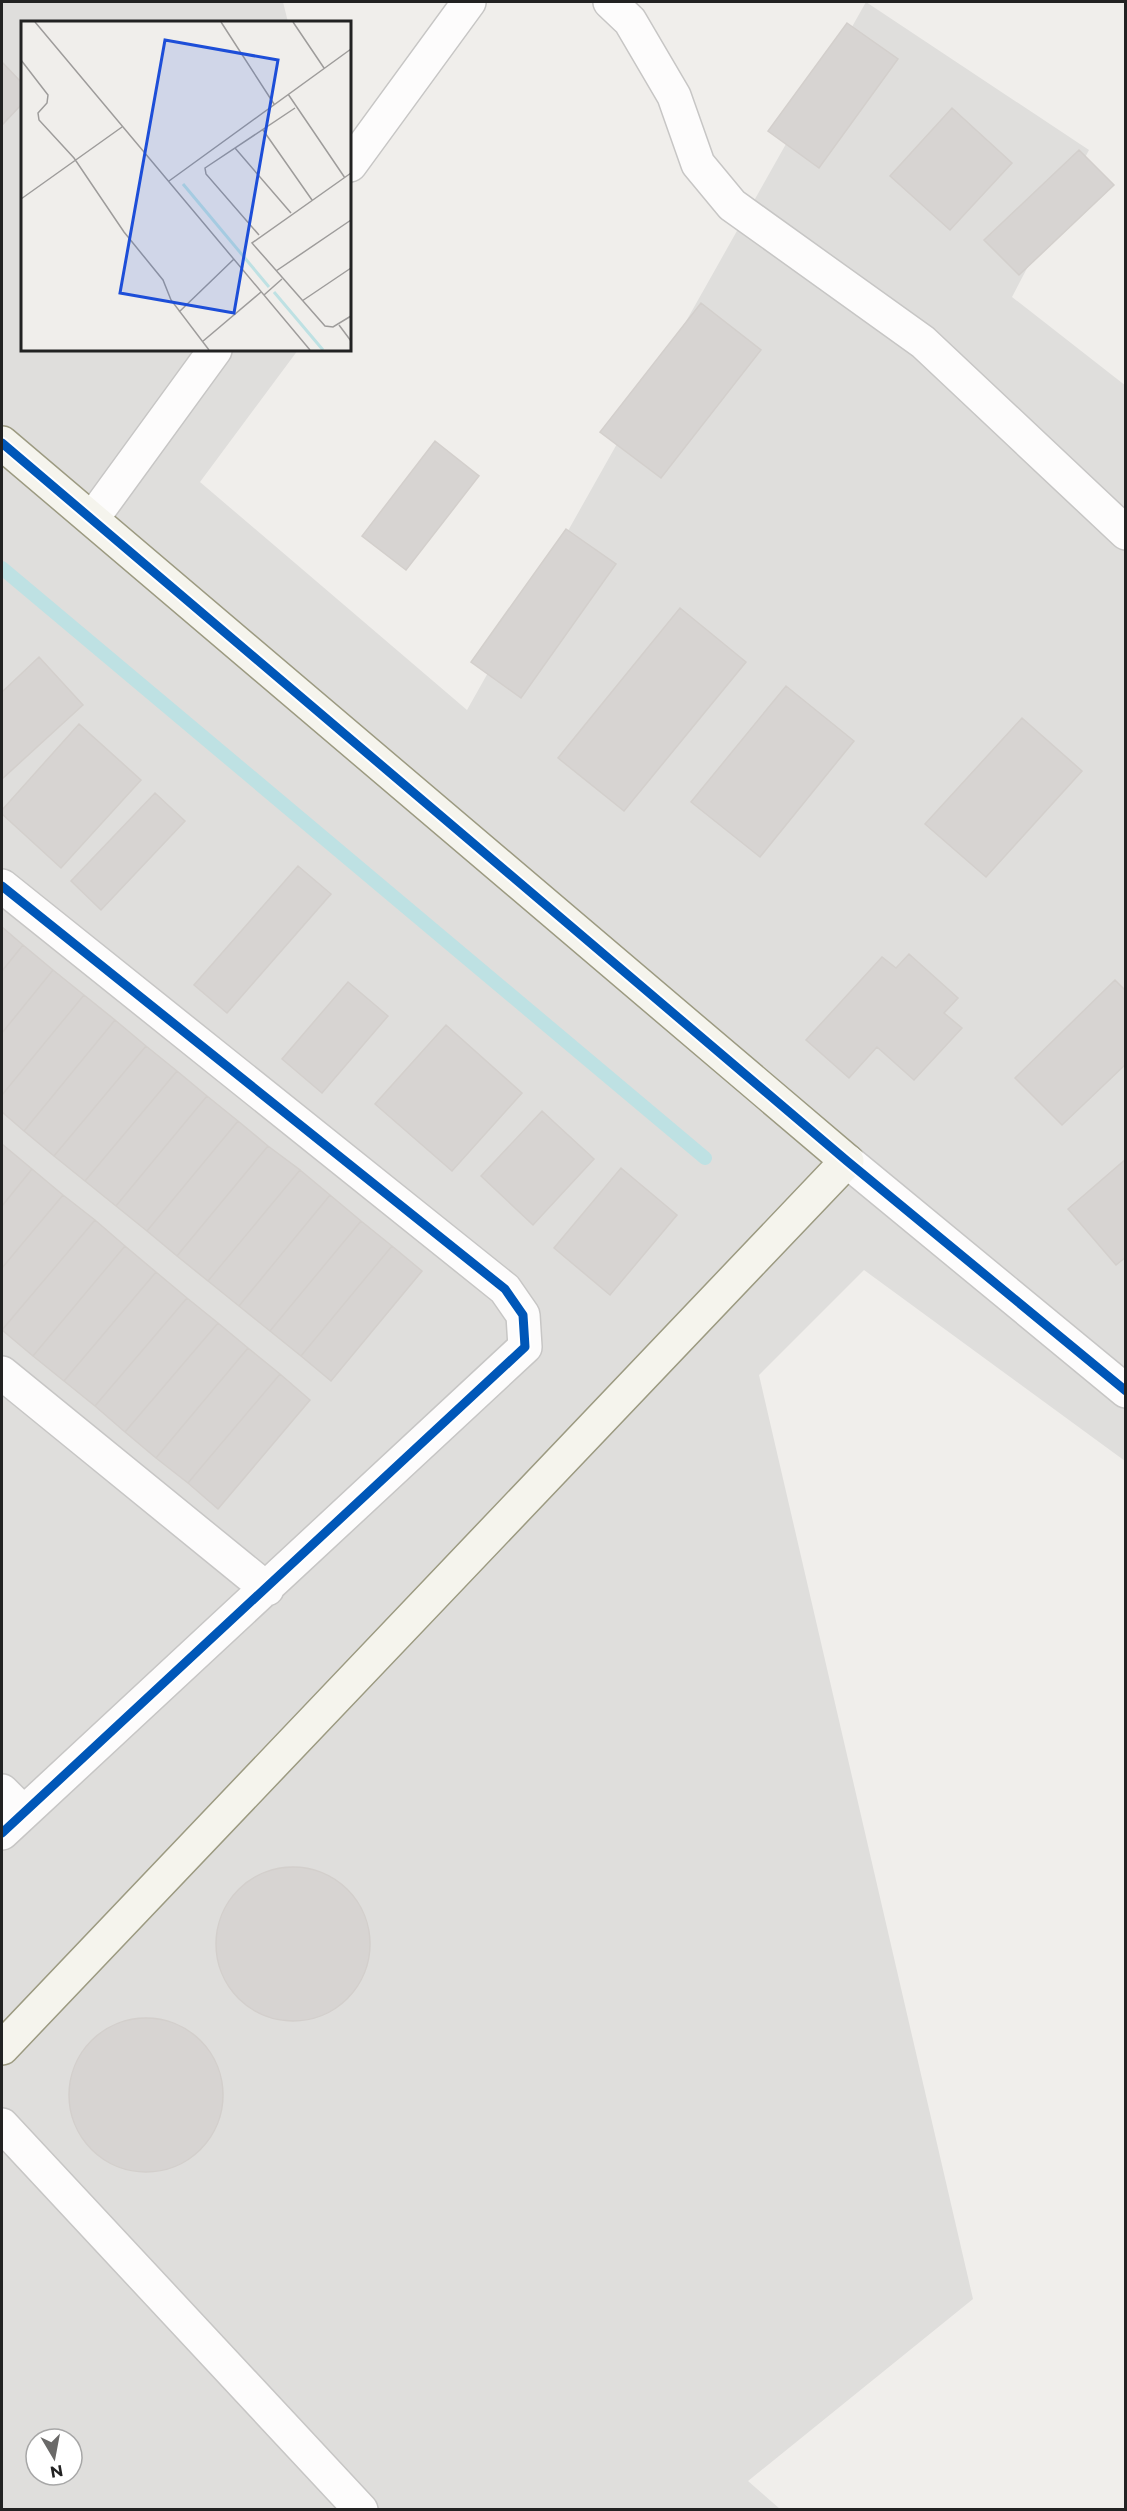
<svg xmlns="http://www.w3.org/2000/svg" width="1127" height="2511" viewBox="0 0 1127 2511" font-family="Montserrat,sans-serif">
  <style>
    .residential { fill: #dfdedc; fill-rule: evenodd }
    .lines { fill: none; stroke-linecap: round; stroke-linejoin: round }
    .stream { stroke: #bee1e3; stroke-width: 14 }
    .building { fill: #d7d4d2; stroke: #d3cfcc; stroke-width: 1.5 }
    .street-casing { stroke: #c7c6c5; stroke-width: 36 }
    .secondary-casing { stroke: #9c9a81; stroke-width: 36 }
    .street { stroke: #fdfcfc; stroke-width: 33 }
    .secondary { stroke: #f5f4ed; stroke-width: 33 }
    .cycleway-casing { stroke: #fff; stroke-width: 13 }
    .cycleway { stroke: #0057b8; stroke-width: 9 }
    .inset-river { fill: none; stroke: #bee1e3; stroke-width: 3 }
    .inset-road { fill: none; stroke: #9e9c9b; stroke-width: 1.5 }
    .view { fill: #1d4ed8; fill-opacity: 0.15; stroke: #1d4ed8; stroke-width: 3 }
    .inset-edge { fill: none; stroke: #222; stroke-width: 3 }
  </style>
  <rect width="100%" height="100%" fill="#f0eeeb"/>
  <!-- residential -->
  <path class="residential" d="M2,2h281l5,20h-266v328h276l-98,132 267,228 399,-708 223,148 -77,147 114,89 -1,1075 -261,-191 -105,105 214,924 -225,182 32,28 -778,1zM36,2439h36v36h-36z"/>
  <g class="lines">
    <!-- stream -->
    <path class="stream" d="M2,568l703,590"/>
  </g>
  <!-- building -->
  <path class="building" d="M847,23l51,36 -79,109 -51,-37z
    M2,62l20,21v21l-20,21z
    M952,108l60,55 -62,67 -60,-54z
    M1079,150l35,35 -95,90 -35,-35z
    M701,303l60,47 -100,128 -61,-46z
    M435,441l44,35 -73,94 -44,-34z
    M566,529l50,35 -95,134 -50,-36z
    M680,608l66,54 -122,149 -66,-53z
    M39,657l44,48 -81,74v-87z
    M786,686l68,55 -94,116 -69,-55z
    M1022,718l60,53 -96,106 -61,-53z
    M79,724l62,56 -80,88 -59,-54v-4z
    M155,793l30,28 -84,89 -30,-29z
    M298,866l33,28 -104,119 -33,-28z
    M2,927l21,18 -21,26z
    M23,945l30,25 -51,63v-62z
    M909,954l49,44 -14,15 18,15 -48,52 -37,-33 -28,31 -43,-38 76,-83 14,11z
    M53,970l31,25 -82,100v-62z
    M1115,980l11,11v73l-64,61 -47,-47z
    M348,982l40,34 -66,77 -40,-34z
    M84,995l31,25 -91,111 -22,-19v-17z
    M115,1020l31,26 -92,110 -30,-25z
    M446,1025l76,68 -70,78 -77,-67z
    M146,1046l31,25 -92,110 -31,-25z
    M177,1071l30,25 -91,110 -31,-25z
    M207,1096l31,25 -91,110 -31,-25z
    M542,1111l52,48 -61,66 -52,-49z
    M238,1121l30,25 -91,110 -30,-25z
    M2,1144l30,25 -30,37z
    M268,1146l32,24 -92,111 -31,-25z
    M1126,1159v98l-10,8 -48,-56z
    M621,1168l56,47 -67,80 -56,-47z
    M32,1169l31,26 -61,73v-62z
    M300,1170l30,25 -91,111 -31,-25z
    M63,1195l32,25 -93,110v-62z
    M330,1195l31,26 -91,110 -31,-25z
    M95,1220l30,26 -92,110 -31,-26z
    M361,1221l31,25 -91,110 -31,-25z
    M125,1246l31,26 -92,109 -31,-25z
    M392,1246l30,25 -91,110 -30,-25z
    M156,1272l31,26 -92,108 -31,-25z
    M187,1298l31,25 -93,109 -30,-26z
    M218,1323l30,25 -92,110 -31,-26z
    M248,1348l32,26 -92,109 -32,-25z
    M280,1374l30,26 -92,109 -30,-26z
    M216 1944a77 77 0 1 1 154 0a77 77 0 1 1-154 0Z
    M69 2095a77 77 0 1 1 154 0a77 77 0 1 1-154 0Z"/>
  <g class="lines">
    <!-- street casing -->
    <g class="street-casing">
      <path id="street" d="M610,2l20,19 44,75 24,68 34,41 191,137 203,191
        M350,165l119,-163
        M92,519l123,-169
        M2,886l503,403 18,26 2,32 -523,486
        M847,1161l279,230
        M2,1373l265,216
        M2,1791l21,21
        M2,2125l359,385"/>
    </g>
    <!-- secondary casing -->
    <g class="secondary-casing">
      <path id="secondary" d="M2,443l845,718 -845,887"/>
    </g>
    <!-- street -->
    <use href="#street" class="street"/>
    <!-- secondary -->
    <use href="#secondary" class="secondary"/>
    <!-- cycleway casing -->
    <g class="cycleway-casing">
      <path id="cycleway" d="M2,443l845,718 279,230
        M2,886l503,403 18,26 2,32 -523,486"/>
    </g>
    <!-- cycleway -->
    <use href="#cycleway" class="cycleway"/>
  </g>
  <!-- overview -->
  <g transform="translate(21 21)">
    <rect width="330" height="330" fill="#f0eeeb"/>
    <path class="inset-river" d="M162,163l86,103M253,271l49,58"/>
    <path class="inset-road" d="M14,1l275,328M200,1l53,82M272,1l31,46M0,39l27,35 -1,8 -9,10 1,7 35,38 50,74 39,48 8,20 38,50M267,73l57,84M242,109l49,70M214,127l56,65M330,152l-99,70 73,83 8,1 18,-11M148,160l182,-132M0,178l101,-72M238,214l-53,-61 -1,-6 90,-60M255,250l75,-51M243,274l18,-16M281,280l49,-33M158,291l55,-53M318,304l12,16M181,321l59,-50"/>
    <path class="view" d="M144,19l113,20 -44,253 -114,-20z"/>
    <rect width="330" height="330" class="inset-edge"/>
  </g>
  <!-- border -->
  <rect width="1127" height="2511" fill="none" stroke="#222222" stroke-width="6"/>
  <!-- north arrow -->
  <g transform="translate(54 2457) rotate(170)"><circle r="28" fill="#ffffff" stroke="#a7a7a7" stroke-width="1.5"/>
  <path d="M0-4.5L10 22L0 15L-10 22Z" fill="#6a6968"/>
  <text y="-9" font-size="16" font-weight="bold" text-anchor="middle" fill="#222222">N</text>
  </g>
</svg>
